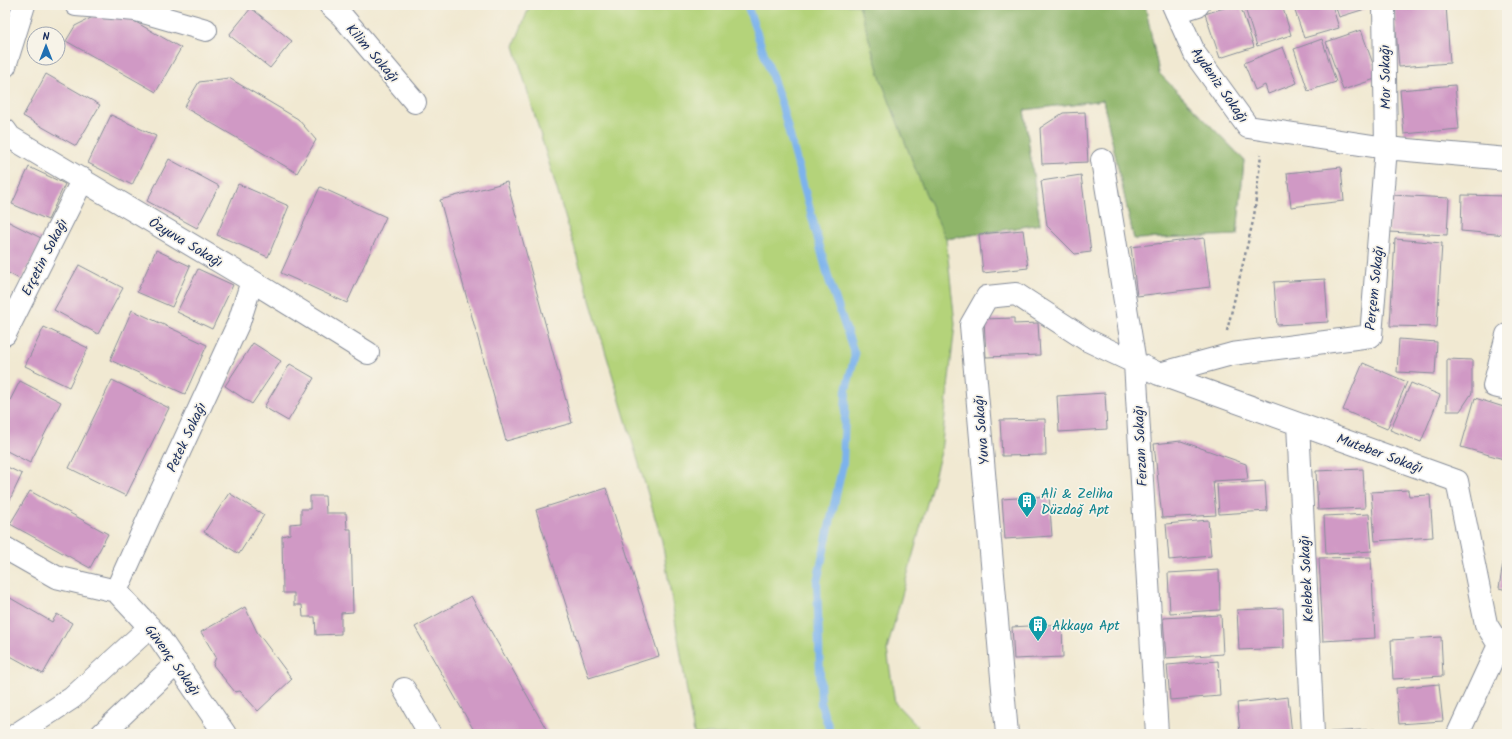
<svg xmlns="http://www.w3.org/2000/svg" width="1512" height="739" viewBox="0 0 1512 739" font-family="Kalam,sans-serif">
  <style>
    .green { fill: #b4d37a; stroke: #68816c }
    .forest { fill: #8fb56a; stroke: #557264 }
    .lines { fill: none; stroke-linecap: round; stroke-linejoin: round }
    .stream { stroke: #7db3ec; stroke-width: 8 }
    .building { fill: #d099c5 }
    .minor-casing { stroke: #868c98; stroke-width: 24 }
    .path { stroke: #868c98; stroke-width: 2.5; stroke-dasharray: 3 3; stroke-linecap: butt }
    .minor { stroke: #fff; stroke-width: 22 }
    .labels { text-anchor: middle; stroke-width: 3.5; stroke-linejoin: round; paint-order: stroke }
    .street-label { font-size: 14px; fill: #1b2f5e; stroke: #f7f3e8 }
    .culture-label { font-size: 14px; fill: #0d838f; stroke: #f7f3e8; text-anchor: start }
  </style>
  <rect width="100%" height="100%" fill="#f7f3e8"/>
  <filter id="ink" filterUnits="userSpaceOnUse"><feTurbulence type="fractalNoise" baseFrequency=".025" numOctaves="2"/><feDisplacementMap in="SourceGraphic" scale="8" xChannelSelector="R" yChannelSelector="G"/><feConvolveMatrix kernelMatrix="1 2 1 2 8 2 1 2 1" color-interpolation-filters="sRGB"/></filter>
  <filter id="wash" filterUnits="userSpaceOnUse"><feTurbulence type="fractalNoise" baseFrequency=".012" numOctaves="4" result="noise"/><feDisplacementMap in="SourceGraphic" scale="16" xChannelSelector="R" yChannelSelector="G"/><feGaussianBlur stdDeviation="0.9" result="paint"/><feColorMatrix in="noise" values="0 0 0 0 0 0 0 0 0 0 0 0 0 0 0 0 0 1.4 0 .05"/><feComposite in="paint" operator="in"/></filter>
  <g filter="url(#wash)">
    <rect width="100%" height="100%" fill="#f1e9d2"/>
    <!-- green -->
    <path class="green" d="M530,5h615l14,68 85,87 -7,75 -103,4 -31,-139 -79,10 16,114 -94,15 9,85 -14,128 -54,198 8,53 22,23 2,8h-225l-32,-193 -148,-495z"/>
    <!-- forest -->
    <path class="forest" d="M859,5h286l14,68 85,87 -7,75 -103,4 -31,-139 -79,10 16,114 -94,15 -26,-58 -40,-104z"/>
    <g class="lines">
      <!-- stream -->
      <path class="stream" d="M747,5l33,94 49,181 26,75 -9,35 -3,74 -26,118 4,123 10,29"/>
    </g>
    <g id="blocks">
      <!-- building -->
      <path class="building" d="M1233,5h7l14,42 -34,11 -15,-44z
        M1244,5h38l9,30 -34,11z
        M1293,5h39l7,23 -35,10z
        M1335,5h28l2,4 -26,8z
        M1394,5h52l4,58 -51,4z
        M251,8l41,33 -22,27 -41,-33z
        M95,16l32,1 54,31 -25,44 -90,-51 9,-15z
        M1361,30l17,48 -35,12 -17,-48z
        M1322,39l14,43 -28,9 -14,-42z
        M1283,47l14,36 -29,11 -3,-9 -10,5 -11,-27z
        M46,74l54,31 -24,41 -53,-30z
        M229,78l69,41 18,21 -19,33 -113,-66 15,-25z
        M1455,85l4,44 -55,5 -4,-44z
        M1085,112l3,50 -46,2 -2,-36 23,-15z
        M111,115l45,21 -24,49 -44,-22z
        M169,159l50,27 -22,42 -50,-27z
        M29,167l36,17 -17,36 -36,-16z
        M1341,167l3,34 -53,6 -4,-34z
        M1081,175l10,77 -16,2 -28,-28 -6,-45z
        M507,182l65,241 -66,18 -66,-241z
        M238,184l51,22 -21,51 -51,-22z
        M320,187l66,30 -39,86 -66,-30z
        M1391,195l58,3 -2,37 -58,-3z
        M1462,195l45,1v39l-46,-4z
        M5,220l38,19 -22,41 -16,-9z
        M1023,230l5,38 -45,5 -4,-39z
        M1204,238l6,49 -73,9 -6,-49z
        M1395,239l47,4 -5,84 -47,-1z
        M156,250l34,16 -18,41 -35,-15z
        M79,265l44,23 -25,46 -44,-24z
        M198,269l35,16 -21,44 -35,-17z
        M1325,279l3,43 -51,3 -3,-43z
        M132,310l75,35 -22,49 -75,-34z
        M1014,318v6l24,-1 2,32 -54,2 -2,-38z
        M44,327l44,21 -19,39 -44,-21z
        M1399,339l38,3 -2,32 -38,-2z
        M253,343l28,18 -29,43 -27,-18z
        M1447,359l25,1v33l-12,18h-13z
        M1363,363l44,19 -20,47 -44,-19z
        M290,364l24,14 -26,43 -24,-14z
        M112,380l57,28 -43,88 -57,-28z
        M20,381l41,21 -31,61 -25,-13v-40z
        M1411,383l29,12 -19,47 -31,-12z
        M1105,393l2,36 -48,3 -2,-36z
        M1475,398l32,10v52l-46,-13z
        M1045,419l1,36 -44,1 -2,-36z
        M1181,441l65,23 2,15 -35,2 3,34 -54,3 -8,-74z
        M5,466l17,8 -17,36z
        M1363,469l2,39 -47,2 -2,-39z
        M1265,481l2,30 -48,3 -2,-30z
        M606,488l53,168 -70,22 -53,-168z
        M1408,490l1,6 21,-1 3,42 -58,4 -4,-49z
        M30,491l78,43 -18,34 -80,-44z
        M229,493l35,22 -25,39 -35,-22z
        M310,496h15l1,17h20l1,16h4l2,83 -12,1v21l-25,1 -1,-18h-12l-1,-12h-8v-12h-11l-1,-57 8,-2v-10l11,-1v-14h9z
        M1049,496l3,40 -47,3 -3,-40z
        M1369,514l3,37 -46,3 -2,-38z
        M1208,520l3,36 -42,4 -3,-36z
        M1506,544h1v46l-8,-2z
        M1371,557l4,81 -52,3 -4,-83z
        M1219,570l1,40 -50,3 -2,-40z
        M5,595l47,27 5,-8 15,9 -29,51 -38,-21z
        M471,596l78,138h-73l-61,-107z
        M245,607l12,25 35,47 -34,32 -18,-20 -5,1 -22,-27 3,-8 -15,-25z
        M1283,608l1,40 -45,2 -2,-40z
        M1221,615l2,39 -57,4 -3,-40z
        M1062,624l1,33 -49,2 -2,-32z
        M1441,637l2,39 -50,3 -2,-39z
        M1218,661l2,35 -50,4 -3,-35z
        M1439,684l4,37 -44,3 -3,-36z
        M1288,697l4,37h-52l-3,-31z
        M1377,729l1,5h-48v-2z"/>
    </g>
  </g>
  <g filter="url(#ink)">
    <use href="#blocks" fill-opacity="0" stroke="#868c98" stroke-width="1"/>
    <g class="lines">
      <!-- minor casing -->
      <g class="minor-casing">
        <path id="minor" d="M76,5l60,5 70,20
          M330,5l12,11 73,86
          M1173,5l22,49 53,73 138,21 -2,-143
          M1176,12l22,-7
          M5,66l19,-61
          M5,130l5,7 242,144 116,72
          M1102,160l33,203 22,371
          M5,334l78,-155
          M1507,335l-13,51 13,3
          M1159,374l73,-20 139,-18 15,-188 121,11
          M1298,424l15,310
          M5,548l51,29 60,14 42,45 67,98
          M116,591l30,-67 93,-202 13,-41
          M404,689l26,45
          M17,734l55,-36 78,-71
          M102,734l75,-71
          M1007,734l-36,-409 16,-28 29,-3 71,46 72,34 298,107 29,143 13,21 8,-3
          M1458,734l41,-89"/>
      </g>
      <!-- path -->
      <path class="path" d="M1227,331l27,-114 7,-63"/>
      <!-- minor -->
      <use href="#minor" class="minor"/>
    </g>
  </g>
  <!-- icons -->
  <defs>
    <g id="building-pin" transform="scale(1)"><path d="M0 17L-7.5 6A9.5 9.5 0 1 1 7.5 6Z" fill="#0f9aa8" stroke="#f7f3e8"/><path d="M-4-6H4V6H1V3H-1V6H-4ZM-2.5-4.3h1.7v1.8h-1.7ZM.8-4.3h1.7v1.8H.8ZM-2.5-1h1.7V.8h-1.7ZM.8-1h1.7V.8H.8Z" fill="#fff"/></g>
  </defs>
  <g fill-rule="evenodd">
    <use href="#building-pin" x="1027" y="501"/>
    <use href="#building-pin" x="1038" y="625"/>
  </g>
  <g class="labels">
    <!-- street labels -->
    <g class="street-label">
      <text transform="translate(373 53) rotate(49)" y="5">Kilim Sokağı</text>
      <text transform="translate(1385 77) rotate(-91)" y="5">Mor Sokağı</text>
      <text transform="translate(1220 85) rotate(55)" y="5">Aydeniz Sokağı</text>
      <text transform="translate(186 242) rotate(31)" y="5">Özyuva Sokağı</text>
      <text transform="translate(44 257) rotate(-63)" y="5">Erçetin Sokağı</text>
      <text transform="translate(1374 288) rotate(-84)" y="5">Perçem Sokağı</text>
      <text transform="translate(981 430) rotate(-95)" y="5">Yuva Sokağı</text>
      <text transform="translate(186 437) rotate(-65)" y="5">Petek Sokağı</text>
      <text transform="translate(1140 446) rotate(-93)" y="5">Ferzan Sokağı</text>
      <text transform="translate(1380 453) rotate(20)" y="5">Muteber Sokağı</text>
      <text transform="translate(1306 579) rotate(-93)" y="5">Kelebek Sokağı</text>
      <text transform="translate(173 660) rotate(54)" y="5">Güvenç Sokağı</text>
    </g>
    <!-- culture labels -->
    <g class="culture-label">
      <text x="1041" y="498">Ali &amp; Zeliha<tspan x="1041" dy="16">Düzdağ Apt</tspan></text>
      <text x="1052" y="630">Akkaya Apt</text>
    </g>
  </g>
  <!-- margin -->
  <rect width="1512" height="739" fill="none" stroke="#f7f3e8" stroke-width="20"/>
  <!-- north arrow -->
  <g transform="translate(46 46)"><circle r="19" fill="#f7f3e8" stroke="#9fa5b1"/>
  <path d="M0-3L7 15L0 10L-7 15Z" fill="#1f6fb2"/>
  <text y="-6" font-size="11" font-weight="bold" text-anchor="middle" fill="#1b2f5e">N</text>
  </g>
</svg>
